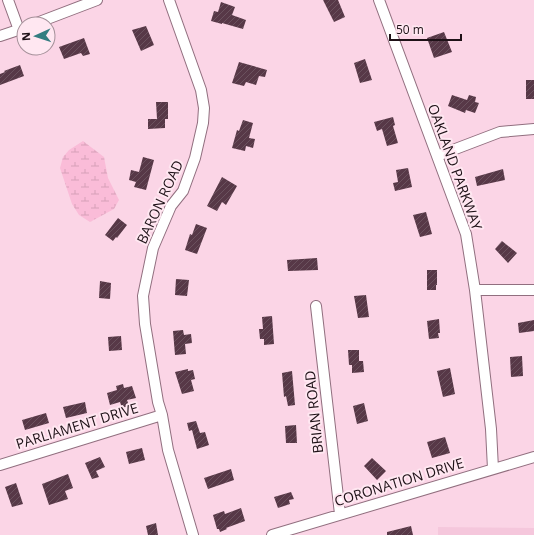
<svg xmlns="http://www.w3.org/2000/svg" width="534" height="535" viewBox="0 0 534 535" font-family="'Open Sans',sans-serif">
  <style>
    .built { fill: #f5c7dc }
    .wetland { fill: url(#wetland-marsh) }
    .building { fill: url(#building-hatch) }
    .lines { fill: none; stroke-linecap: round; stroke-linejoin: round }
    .minor-casing { stroke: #916f7f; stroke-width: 12 }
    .minor { stroke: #fff; stroke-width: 10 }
    .labels { text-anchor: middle; stroke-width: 4; stroke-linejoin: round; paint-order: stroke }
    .street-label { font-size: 14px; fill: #1e1117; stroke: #ffe7f1 }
  </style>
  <defs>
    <pattern id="wetland-marsh" width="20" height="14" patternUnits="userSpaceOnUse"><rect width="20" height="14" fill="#fabcd8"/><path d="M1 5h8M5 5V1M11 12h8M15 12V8" fill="none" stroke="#d6a1b9"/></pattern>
    <pattern id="building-hatch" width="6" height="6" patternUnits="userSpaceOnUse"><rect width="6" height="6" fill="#573847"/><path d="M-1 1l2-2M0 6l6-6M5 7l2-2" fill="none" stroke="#6b525e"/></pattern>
  </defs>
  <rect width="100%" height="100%" fill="#fbd5e6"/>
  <!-- built -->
  <path class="built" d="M438,527l96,1v7h-96z"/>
  <!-- wetland -->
  <path class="wetland" d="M83,141l21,16 4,21 11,22 -5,9 -24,13 -11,-7 -7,-11 -12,-36 3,-11 6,-7z"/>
  <!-- building -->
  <path class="building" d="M323,0h15l7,17 -11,5z
    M221,2l14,5 -3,8 14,5 -3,9 -21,-6v1l-11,-3 3,-10 4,1z
    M146,26l8,19 -13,6 -9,-21z
    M444,32l8,20 -18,6 -7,-20z
    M84,38l6,16 -7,2 -2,-3 -17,6 -5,-12z
    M365,59l7,21 -12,3 -6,-20z
    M239,62l28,8 -2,7 -6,-1 -3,9 -10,-3 -2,4 -12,-3z
    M20,65l4,11 -24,9v-11l5,-2 -1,-1z
    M526,80h8v19h-8z
    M452,95l15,5 2,-5 7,2 -1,5 4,1 -4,10 -9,-3 -1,3 -17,-7z
    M156,102h12v17h-3v9l-17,1v-10h9z
    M393,117l2,8 -2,1 5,17 -11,3 -5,-17 -5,2 -3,-9z
    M243,120l10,3 -4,15 6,1 -2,9 -7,-2 -1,5 -13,-3 5,-18 2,1z
    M143,157l11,3 -8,30 -12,-3 2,-5 -7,-2 2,-10 8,2z
    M408,168l4,19 -17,4 -2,-8 5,-1 -2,-12z
    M503,169l2,11 -28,6 -2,-9z
    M222,177l15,9 -11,19 -4,-3 -5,9 -10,-5z
    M426,212l6,22 -12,3 -7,-22z
    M118,218l9,7 -10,13 -1,-1 -3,4 -8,-6z
    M196,224l11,4 -10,26 -12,-4 5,-16 2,1z
    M502,241l15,12 -9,10 -13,-14z
    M317,258l1,12 -30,1 -1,-11z
    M427,270h10v15h-1v5h-9z
    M176,279l13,1 -2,16 -12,-1z
    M100,281l11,2 -1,16 -11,-1z
    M366,295l3,22 -11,1 -4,-22z
    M272,316l2,28 -10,1v-6h-4l-1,-10h4l-1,-12z
    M439,319l1,14h-2l1,5 -10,1 -2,-18z
    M534,320v11l-15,2 -1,-10z
    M183,330l1,5 7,-1 1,9 -7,1 1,10 -11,1 -2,-24z
    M121,336l1,14 -13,1 -1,-14z
    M348,350h11v11h4l1,11 -12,1v-8h-3z
    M522,356l1,20 -12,1 -1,-20z
    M450,368l5,26 -12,3 -6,-26z
    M188,369v2l5,-1 2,9 -4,1 3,11 -12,3 -7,-22z
    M292,371l3,34 -7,1 -2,-10 -2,1 -2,-24z
    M123,384l1,4 8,-2 4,12 -9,2 2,6 -7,2 -2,-6 -10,3 -3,-12 10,-3 -1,-4z
    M85,402l2,11 -21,5 -3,-11z
    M364,403l4,18 -11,3 -4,-18z
    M46,413l3,10 -24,7 -3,-10z
    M196,421l4,12 5,-1 4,13 -12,4 -5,-19 -3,1 -2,-8z
    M296,425l1,18h-11l-1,-17z
    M445,437l5,16 -18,5 -5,-16z
    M142,448l3,12 -16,4 -3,-12z
    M100,457l5,10 -9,4 3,6 -7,2 -7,-16z
    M372,458l14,13 -9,9 -13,-14z
    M231,469l3,11 -26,9 -4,-11z
    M68,474l5,14 -8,3 3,8 -19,6 -7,-21z
    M16,483l7,21 -11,3 -7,-20z
    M291,492l3,7 -5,1 1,4 -12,4 -4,-11z
    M241,508l4,13 -19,7 1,1 -7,3 -1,-3h-2l-4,-14 11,-4 1,3z
    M156,523l2,12h-10l-2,-9z
    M411,526l2,9h-26v-3z"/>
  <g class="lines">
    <!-- minor casing -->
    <g class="minor-casing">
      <path id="minor" d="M8,0l11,30
        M169,0l32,90 3,18 -1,15 -8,35 -12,33 -12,15 -18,42 -10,48 2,28 13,78 4,13 6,35 25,85
        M379,0l87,234 9,56 16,139 2,40
        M34,24l63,-24
        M0,36l24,-8
        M437,156l63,-24 34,-3
        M475,290h59
        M316,306l24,208
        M0,465l162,-50
        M272,535l262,-78"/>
    </g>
    <!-- minor -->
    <use href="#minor" class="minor"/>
  </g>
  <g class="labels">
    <!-- street labels -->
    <g class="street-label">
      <text transform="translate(455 167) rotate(70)" y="5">OAKLAND PARKWAY</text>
      <text transform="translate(160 202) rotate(-65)" y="5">BARON ROAD</text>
      <text transform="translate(314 412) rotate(-96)" y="5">BRIAN ROAD</text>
      <text transform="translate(77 426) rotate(-17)" y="5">PARLIAMENT DRIVE</text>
      <text transform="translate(399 482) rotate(-17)" y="5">CORONATION DRIVE</text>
    </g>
  </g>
  <!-- north arrow -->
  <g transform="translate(36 36) rotate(267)"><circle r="19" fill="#ffe7f1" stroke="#a5919a"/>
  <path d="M0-3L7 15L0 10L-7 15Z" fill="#347d81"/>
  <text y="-6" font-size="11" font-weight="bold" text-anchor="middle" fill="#1e1117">N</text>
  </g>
  <!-- scale -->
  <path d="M390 34v6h71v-6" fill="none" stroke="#1e1117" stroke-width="2"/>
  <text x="396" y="34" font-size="12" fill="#1e1117" stroke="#ffe7f1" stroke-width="3" paint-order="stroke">50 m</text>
</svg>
